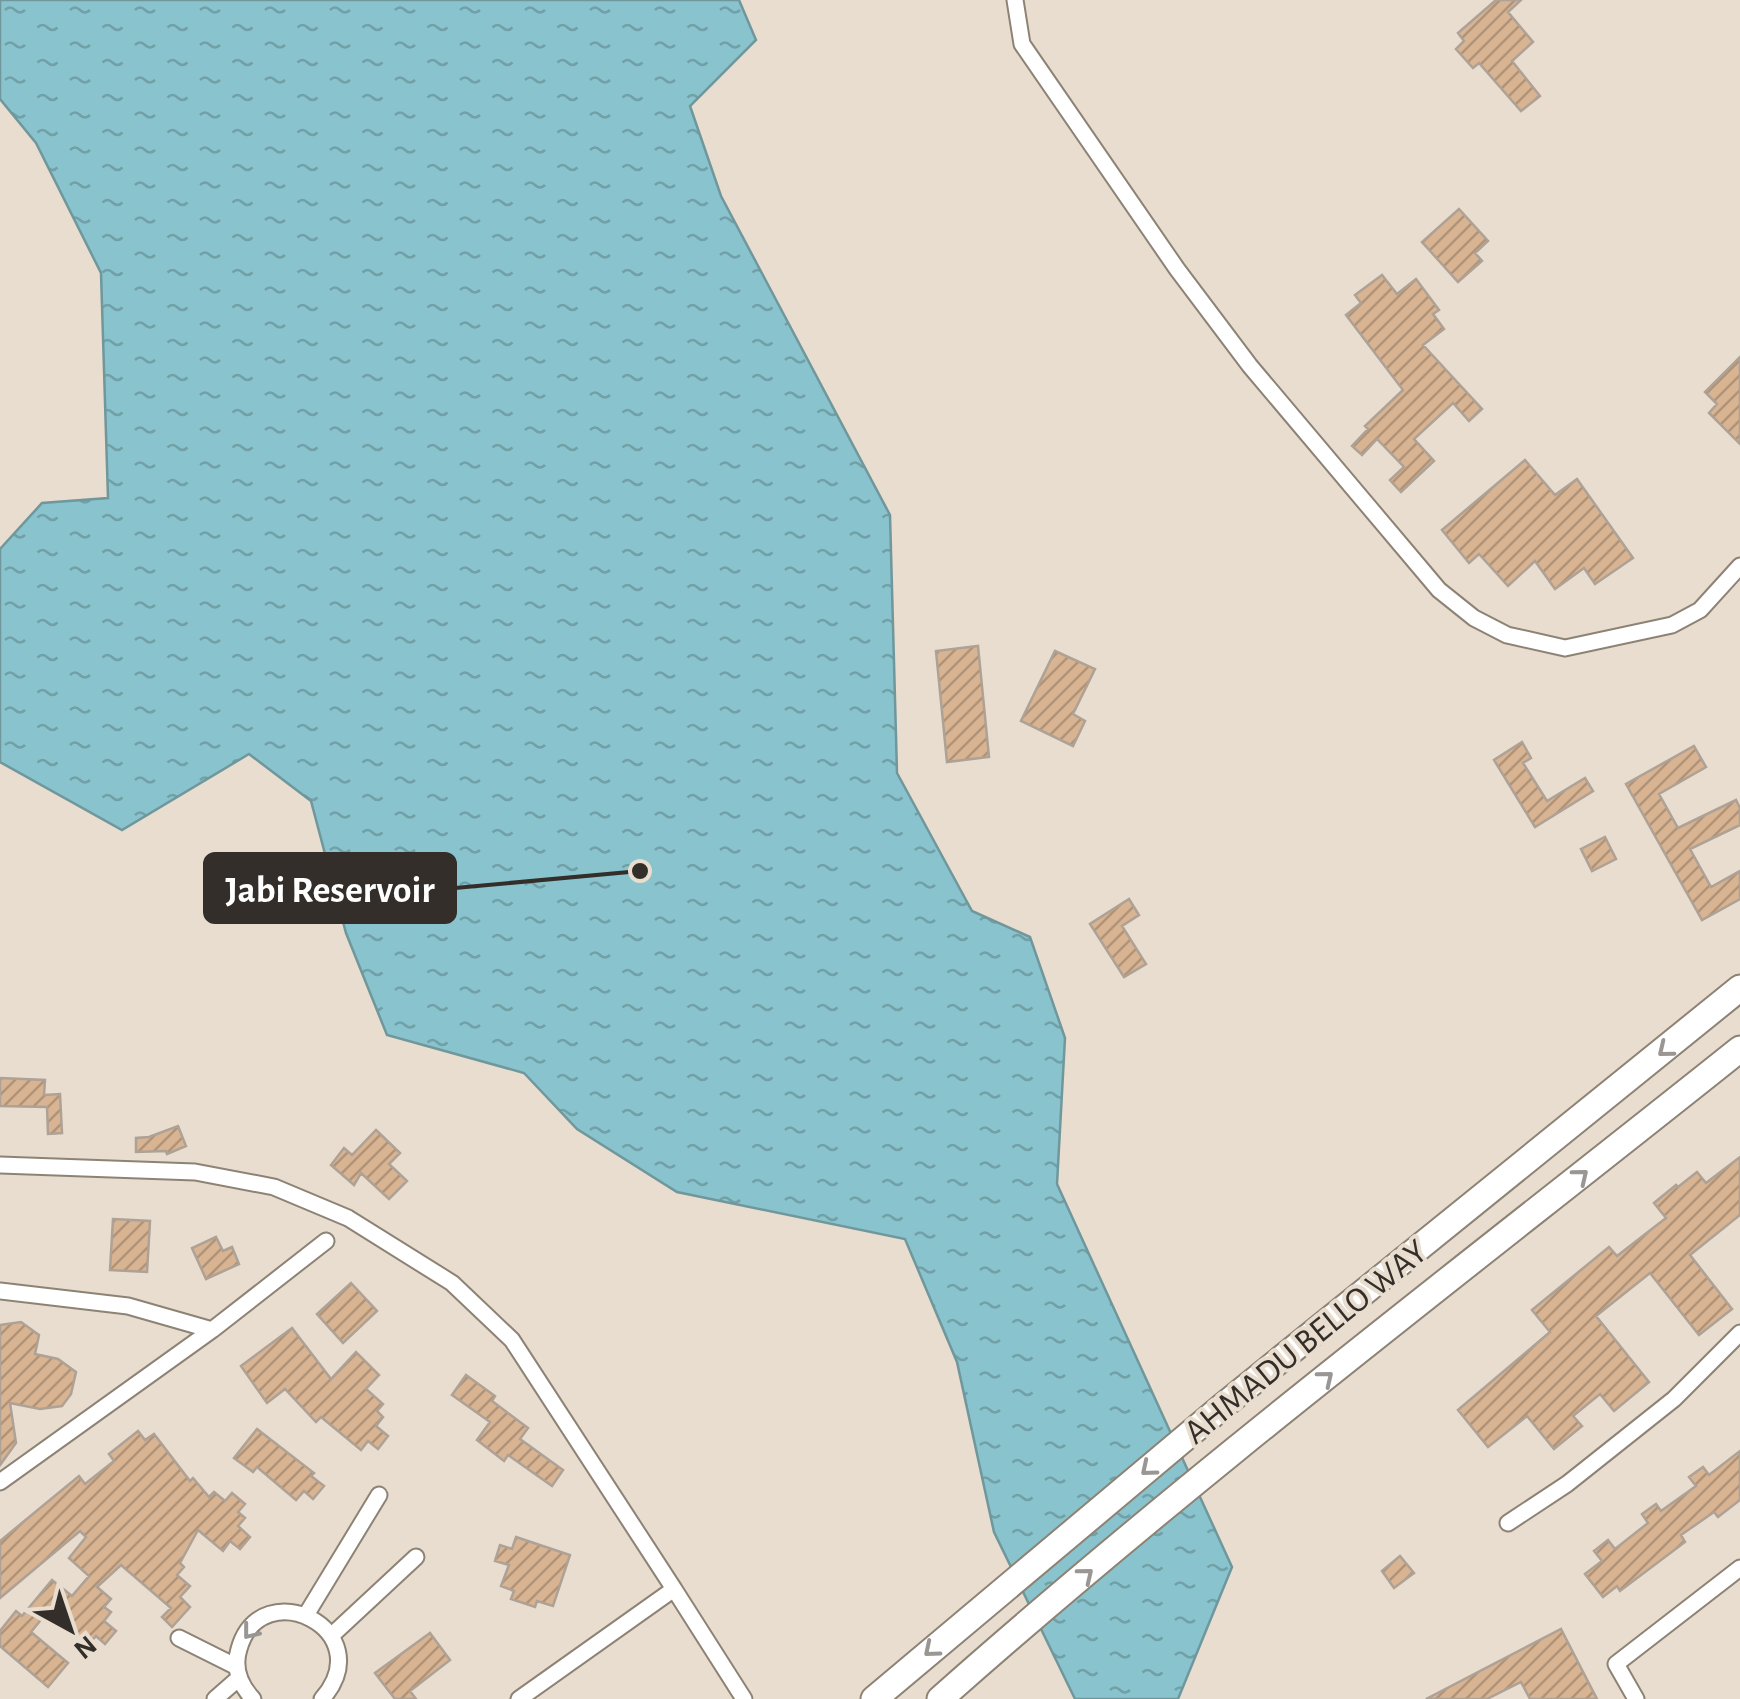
<svg xmlns="http://www.w3.org/2000/svg" width="1740" height="1699" viewBox="0 0 1740 1699" font-family="'Alegreya Sans',sans-serif">
  <style>
    .water { fill: url(#water-ripples); stroke: #6f979c; stroke-width: 2.5 }
    .building { fill: url(#building-hatch); stroke: #aea195; stroke-width: 2.5 }
    .lines { fill: none; stroke-linecap: round; stroke-linejoin: round }
    .street-casing { stroke: #8d8375; stroke-width: 19 }
    .primary-casing { stroke: #8d8375; stroke-width: 29 }
    .street { stroke: #fff; stroke-width: 15 }
    .primary { stroke: #fff; stroke-width: 25 }
    .oneway { stroke: #999694 }
    .labels { text-anchor: middle; stroke-width: 8; stroke-linejoin: round; paint-order: stroke }
    .street-label { font-size: 35px; fill: #332e29; stroke: #e8ddce }
    .leader { fill: none; stroke: #332e29; stroke-width: 4 }
    .callout-dot { fill: #332e29; stroke: #e8ddce; stroke-width: 4 }
    .callout { fill: #332e29; stroke: #332e29; stroke-width: 4 }
    .callout-label { font-size: 38px; text-anchor: middle; font-weight: bold; fill: #fff }
  </style>
  <defs>
    <pattern id="water-ripples" width="26" height="14" patternUnits="userSpaceOnUse" patternTransform="scale(2.5)"><rect width="26" height="14" fill="#89c4ce"/><path d="M2 4q2-2 4 0t4 0M15 11q2-2 4 0t4 0" fill="none" stroke="#71a0a7"/></pattern>
    <pattern id="building-hatch" width="6" height="6" patternUnits="userSpaceOnUse" patternTransform="scale(2.5)"><rect width="6" height="6" fill="#d9b492"/><path d="M-1 1l2-2M0 6l6-6M5 7l2-2" fill="none" stroke="#b19377"/></pattern>
  </defs>
  <rect width="100%" height="100%" fill="#e8ddce"/>
  <!-- water -->
  <path class="water" d="M0,0h739l17,40 -66,66 31,90 169,319 7,258 75,138 58,26 35,101 -8,146 175,383 -54,132h-103l-81,-167 -37,-170 -52,-123 -228,-47 -100,-63 -53,-56 -137,-38 -41,-102 -35,-132 -62,-47 -127,76 -122,-68v-213l42,-46 66,-5 -7,-225 -65,-130 -36,-44z"/>
  <!-- building -->
  <path class="building" d="M1496,0h25l-13,12 25,30 -21,19 28,35 -19,15 -42,-48 -6,5 -17,-19 8,-8 -6,-8z
    M1459,209l29,32 -13,12 7,8 -24,21 -36,-40z
    M1382,275l15,19 19,-15 23,31 -6,4 11,15 -21,16 59,64 -13,12 -16,-18 -39,36 20,22 -33,31 -11,-12 14,-13 -27,-28 -15,16 -10,-9 16,-17 -3,-3 38,-36 -57,-75 15,-12 -6,-8z
    M1740,357v87l-31,-31 8,-9 -12,-12z
    M1525,460l30,35 22,-16 56,79 -38,26 -11,-16 -29,21 -20,-28 -27,25 -29,-32 -10,9 -27,-33z
    M978,646l11,111 -42,5 -11,-111z
    M1055,651l40,18 -22,45 12,7 -12,25 -52,-25z
    M1522,742l9,16 -8,5 24,38 38,-23 8,13 -58,36 -41,-67z
    M1694,746l12,21 -47,27 19,34 58,-28 4,8v17l-50,24 21,38 29,-16v28l-38,21 -76,-136z
    M1605,837l11,22 -24,12 -11,-22z
    M1129,899l10,16 -17,11 24,38 -22,13 -34,-53z
    M0,1078l45,2 -1,15 16,-1 2,39 -14,1 -1,-27 -47,-1z
    M178,1126l8,20 -19,8 -1,-3 -30,1v-14l13,-1z
    M376,1130l24,23 -11,11 18,17 -18,18 -28,-26 -7,12 -23,-20 13,-17 8,7z
    M1740,1157v58l-50,40 42,54 -33,26 -49,-62 -54,43 53,66 -35,29 -14,-17 -27,22 9,10 -28,23 -27,-33 -39,31 -30,-37 92,-78 -18,-22 77,-63 8,9 49,-38 -12,-15 22,-18 2,2 19,-15 9,11z
    M113,1219l37,2 -3,51 -37,-2z
    M216,1237l7,14 9,-4 7,17 -33,15 -14,-31z
    M351,1283l26,28 -34,32 -26,-29z
    M21,1322l18,13 -4,19 23,5 18,13 -5,22 -9,12 -22,3 -30,-6 6,40 -16,22v-140z
    M292,1328l39,51 25,-27 23,23 -13,14 17,15 -6,7 6,6 -7,9 12,10 -10,13 -10,-8 -7,9 -40,-33 -5,5 -31,-33 -18,14 -26,-37z
    M466,1375l29,21 -3,5 36,27 -8,11 43,31 -11,16 -44,-31 -4,6 -27,-21 13,-18 -38,-27z
    M257,1429l57,44 -3,3 13,10 -11,13 -9,-8 -8,9 -39,-33 -4,5 -19,-14z
    M138,1431l7,9 9,-6 36,47 3,-3 16,19 5,-5 11,9 7,-8 13,11 -7,8 7,6 -7,8 12,11 -10,12 -10,-8 -7,10 -25,-21 -18,33 4,4 -7,8 13,11 -10,11 10,10 -18,20 -10,-10 9,-9 -50,-43 -24,22 14,12 -7,8 7,5 -7,9 12,10 -11,13 -9,-8 -8,9 -40,-34 -17,21 37,31 -20,24 -48,-41v-15l16,-20 6,5 30,-36 20,16 17,-20 -20,-18 17,-21 -6,-6 -80,67v-57l79,-65 6,8 29,-23 -5,-7z
    M1740,1451v49l-22,17 -4,-5 -33,23 4,7 -65,49 -3,-5 -14,11 -18,-23 17,-13 -8,-10 14,-11 7,9 33,-26 -6,-9 14,-10 5,7 35,-25 -7,-9 14,-10 6,8z
    M516,1537l54,18 -17,51 -16,-5 -2,6 -24,-8 3,-8 -13,-5 8,-21 -14,-4 5,-16 12,4z
    M1400,1556l14,17 -20,15 -12,-17z
    M1561,1629l36,70h-67l-9,-17 -34,17h-61z
    M430,1633l20,27 -40,31 6,8h-21l-20,-26z"/>
  <g class="lines">
    <!-- street casing -->
    <g class="street-casing">
      <path id="street" d="M1015,0l7,44 155,225 73,97 189,224 35,28 33,17 58,13 107,-23 28,-15 40,-44
        M0,1165l195,7 79,15 74,31 104,65 60,57 162,249
        M0,1291l128,15 84,24
        M0,1482l212,-152 114,-89
        M1508,1523l59,-39 107,-85 66,-66
        M306,1615l73,-120
        M331,1636l85,-79
        M179,1638l58,29
        M215,1699l24,-21
        M253,1699c-13,-14 -20,-31 -14,-50 22,-78 143,-19 83,50
        M519,1699l155,-110 70,110
        M1636,1699l-20,-35 124,-96"/>
    </g>
    <!-- primary casing -->
    <g class="primary-casing">
      <path id="primary" d="M874,1699l349,-293 517,-418
        M940,1699c257,-228 532,-436 800,-650"/>
    </g>
    <!-- street -->
    <use href="#street" class="street"/>
    <!-- primary -->
    <use href="#primary" class="primary"/>
  </g>
  <!-- one-way arrows -->
  <defs><path id="oneway-chevron" d="M-2-3.5L2.5 0L-2 3.5" fill="none" stroke-width="1.6" stroke-linecap="round" stroke-linejoin="round" transform="scale(2.5)"/></defs>
  <g class="oneway">
    <use href="#oneway-chevron" transform="translate(1665 1050) rotate(141)"/>
    <use href="#oneway-chevron" transform="translate(1581 1176) rotate(-39)"/>
    <use href="#oneway-chevron" transform="translate(1326 1378) rotate(-39)"/>
    <use href="#oneway-chevron" transform="translate(1148 1469) rotate(140)"/>
    <use href="#oneway-chevron" transform="translate(1086 1575) rotate(-39)"/>
    <use href="#oneway-chevron" transform="translate(250 1632) rotate(128)"/>
    <use href="#oneway-chevron" transform="translate(931 1650) rotate(140)"/>
  </g>
  <g class="labels">
    <!-- street labels -->
    <g class="street-label">
      <text transform="translate(1305 1341) rotate(-39)" y="12">AHMADU BELLO WAY</text>
    </g>
  </g>
  <!-- callouts -->
  <path class="leader" d="M640 871L455 888"/>
  <circle class="callout-dot" cx="640" cy="871" r="10"/>
  <rect class="callout" x="205" y="854" width="250" height="68" rx="10"/>
  <g class="callout-label">
    <text x="330" y="902">Jabi Reservoir</text>
  </g>
  <!-- north arrow -->
  <g transform="translate(70 1629) rotate(140)" stroke="#e8ddce" stroke-width="8" paint-order="stroke">
  <path d="M0-8L18 38L0 25L-18 38Z" fill="#332e29"/>
  <text y="-15" font-size="28" font-weight="bold" text-anchor="middle" fill="#332e29">N</text>
  </g>
</svg>
